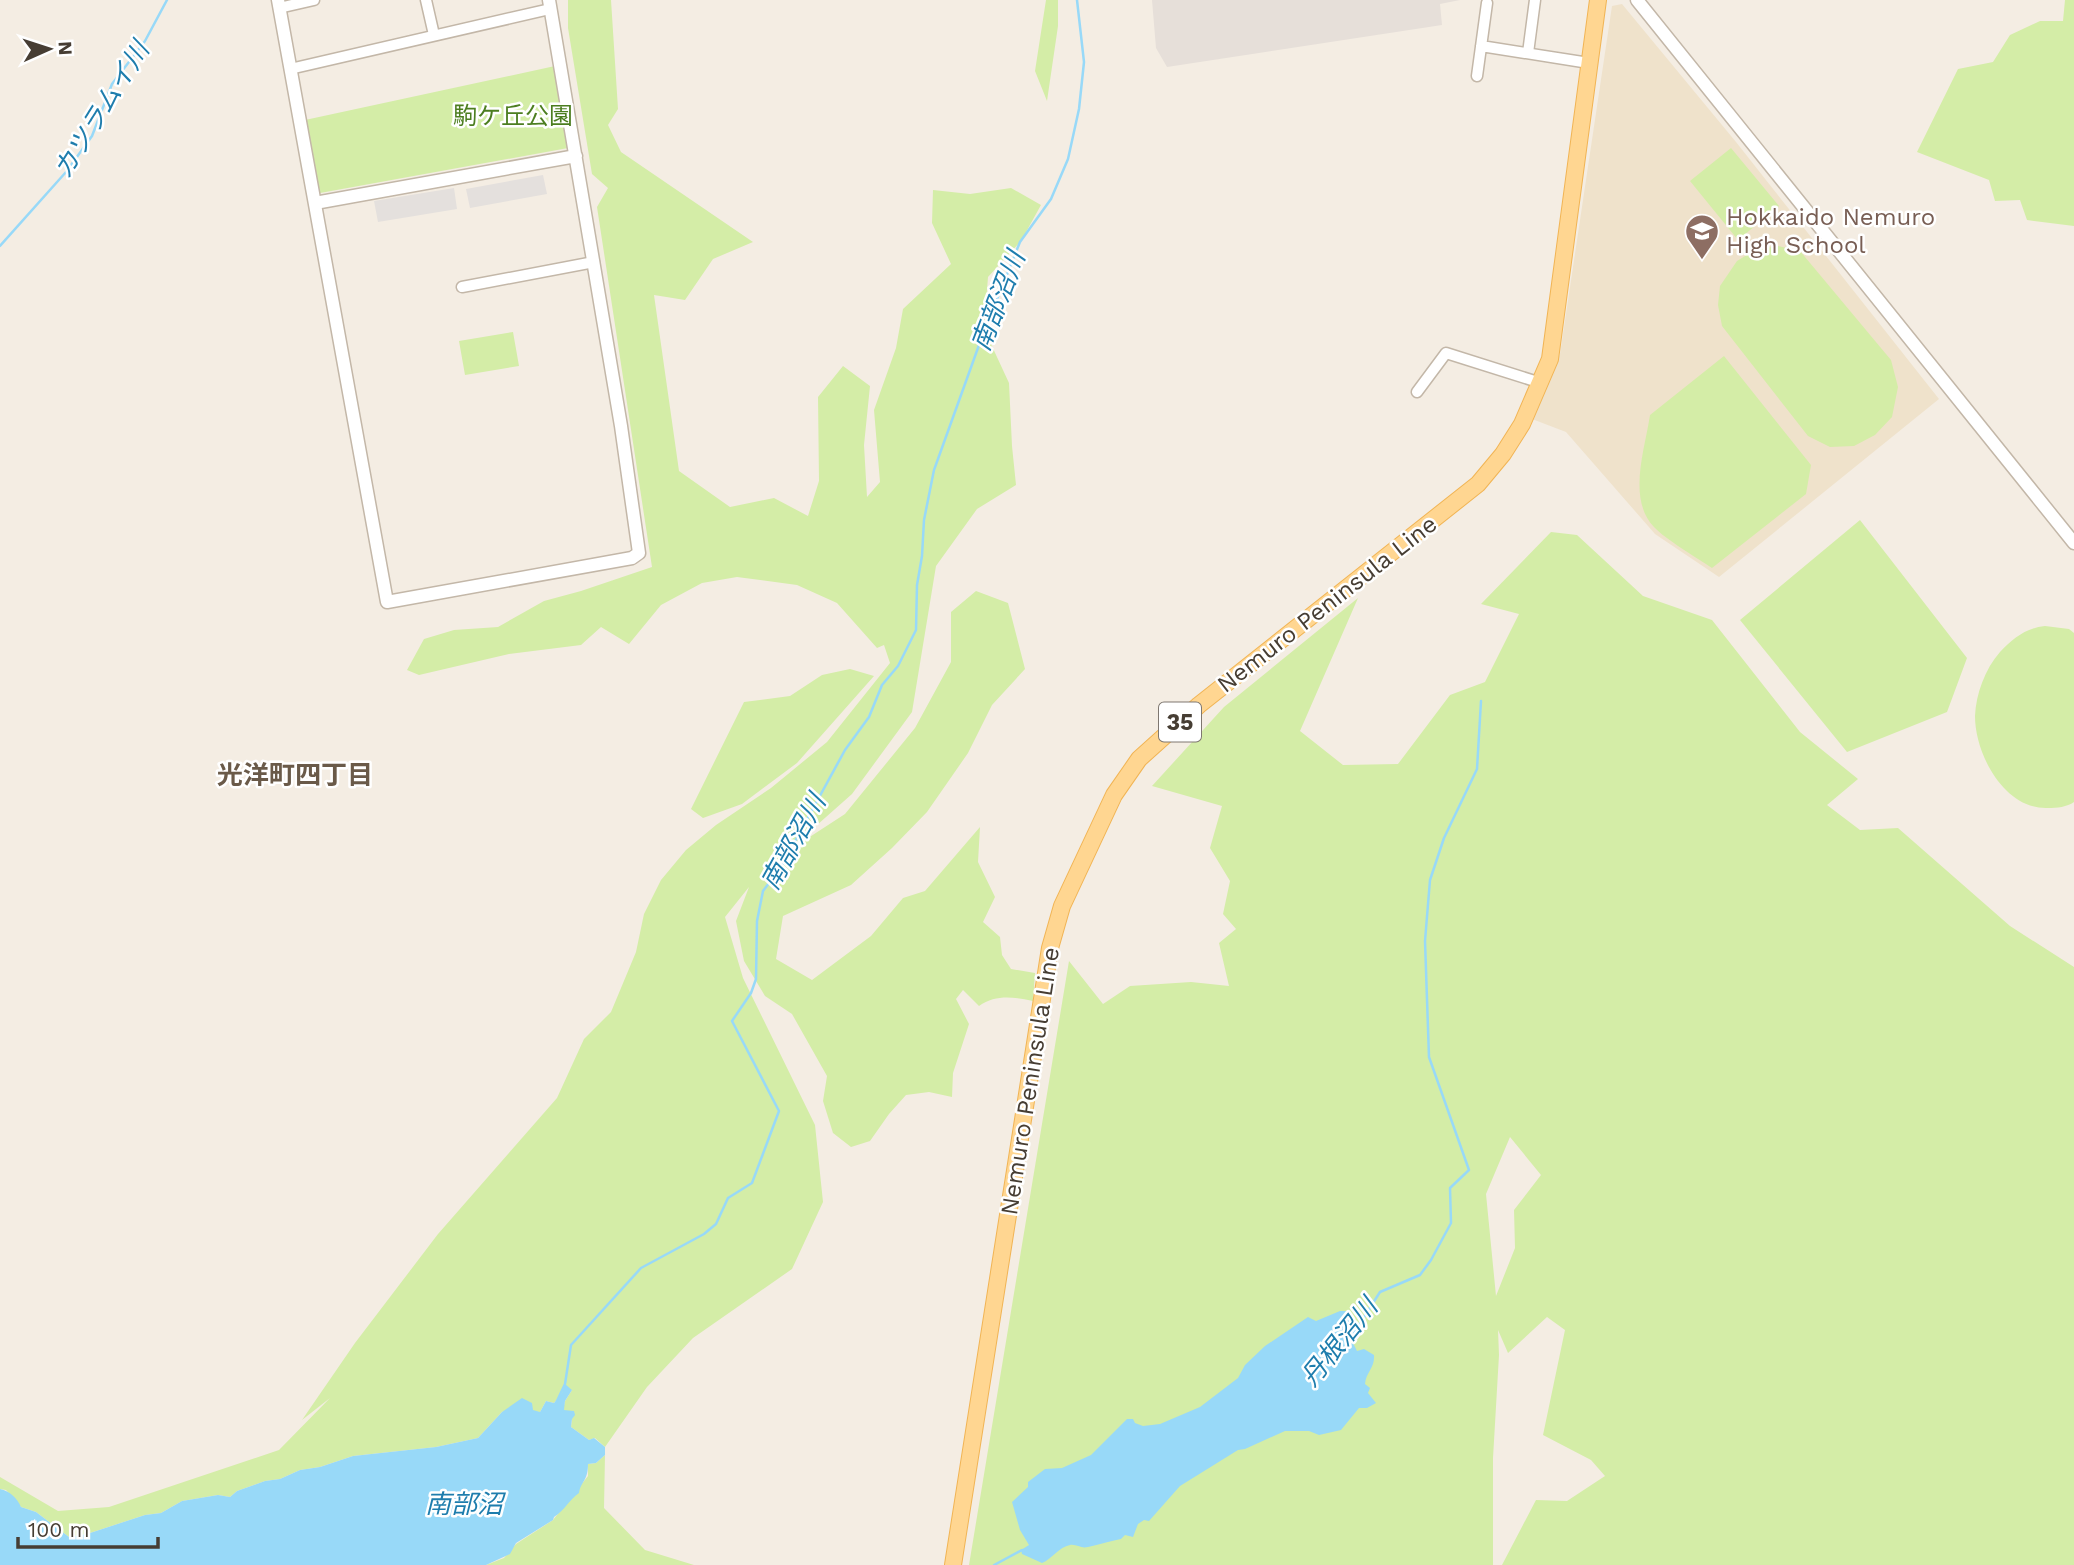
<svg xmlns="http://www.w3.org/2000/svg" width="2074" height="1565" viewBox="0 0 2074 1565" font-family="'Work Sans','Noto Sans JP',sans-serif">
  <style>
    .industrial { fill: #e6dfd9 }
    .education { fill: #efe2cb }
    .green { fill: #d4eda7; fill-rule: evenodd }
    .parking { fill: #e4e0dd }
    .water { fill: #98d9f8 }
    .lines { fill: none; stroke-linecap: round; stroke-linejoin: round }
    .stream { stroke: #98d9f8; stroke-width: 2.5 }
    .minor-casing { stroke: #c3b7a8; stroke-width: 13 }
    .tertiary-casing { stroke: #c3b7a8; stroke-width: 15 }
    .primary-casing { stroke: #f1b454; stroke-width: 18 }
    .minor { stroke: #fff; stroke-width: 10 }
    .tertiary { stroke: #fff; stroke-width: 12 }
    .primary { stroke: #ffd691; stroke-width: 16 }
    .labels { text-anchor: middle; stroke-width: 5; stroke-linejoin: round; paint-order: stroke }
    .shield { fill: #fff; stroke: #7e7770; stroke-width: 2 }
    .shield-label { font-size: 23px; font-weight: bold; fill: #463d33 }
    .park-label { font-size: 24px; fill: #4c7e20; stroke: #fff }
    .education-label { font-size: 24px; fill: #785e54; stroke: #fff; text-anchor: start }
    .street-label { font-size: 24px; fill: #463d33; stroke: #fff }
    .water-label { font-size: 26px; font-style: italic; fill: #1e7dad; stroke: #fff }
    .neighbourhood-label { font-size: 26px; font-weight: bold; fill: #6a5a49; stroke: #fff }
  </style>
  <rect width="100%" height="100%" fill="#f4ede3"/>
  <!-- industrial -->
  <path class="industrial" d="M1152,0h308l-20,4 2,21 -275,42 -11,-19z"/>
  <!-- education -->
  <path class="education" d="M1622,4l114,138 203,257 -220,178 -64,-43 -89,-102 -34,-13 28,-65 52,-348z"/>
  <!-- green -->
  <path class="green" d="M568,0h43l7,109 -10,16 13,27 132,90 -40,17 -28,41 -31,-5 25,176 51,36 44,-9 34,18 11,-35 -1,-84 25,-31 27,20 -6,59 3,52 13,-15 -6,-72 22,-62 7,-39 48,-45 -19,-41 1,-33 37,4 41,-6 30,17 -20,36 -33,36 -4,52 25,54 3,63 4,39 -39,24 -41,57 -24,146 -60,82 -44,39 -43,33 80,-52 70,-86 36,-66v-50l25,-21 32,12 17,66 -33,36 -24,48 -41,59 -35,36 -41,37 -68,31 -7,43 36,21 59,-44 32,-38 22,-7 55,-64 -2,35 17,35 -12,25 17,15 2,18 9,14 24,4 -2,28c-19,-4 -37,-7 -54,5l-16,-16 -7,9 13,25 -16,49 -1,24 -23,-5 -23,3 -17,19 -19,27 -19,6 -18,-14 -10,-32 4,-25 -35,-62 -27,-18 -21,-35 -8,-40 13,-34 -24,30 18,61 72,147 8,77 -31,67 -99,69 -46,49 -42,60 -10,-9 -6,2 -18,-13 1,-8 -9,-9 2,-9 7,-11 -10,3 -8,10 -8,-2 -6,11 -33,-2 -5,2 -24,26 -42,9 -83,9 -33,11 -20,3 -20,9 -15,2 -28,10 -7,6 -12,-2 -36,6 -21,12 -16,2 -58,19 -18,3 -33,-25 -15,-5 -15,-17 -6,-1v-12l58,34 51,-4 170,-57 51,-52 -28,22 53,-77 83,-109 119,-136 27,-59 27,-27 25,-60 8,-38 17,-34 25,-30 30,-25 55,-37 56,-46 63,-79 -6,-18 -7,3 -40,-45 -40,-18 -60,-8 -35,6 -41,22 -32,39 -28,-17 -20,18 -72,9 -90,21 -12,-5 17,-31 30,-9 44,-3 46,-26 37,-10 71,-24 -55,-360 11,-19 -16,-14 -24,-146z
    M1046,0h12v26l-11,75 -12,-30z
    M2065,0h9v226l-47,-6 -7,-20 -25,1 -6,-21 -72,-28 41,-83 35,-7 17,-27 30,-14h23z
    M555,66l13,82 -248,45 -15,-73z
    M1731,148l48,58 -41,34 -48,-59z
    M1778,246l22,5 91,109 7,27 -6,30 -17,18 -21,11 -24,1 -22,-11 -86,-110 -4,-21 2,-19 17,-25 18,-11z
    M513,332l6,34 -54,9 -6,-34z
    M1724,356l87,109 -5,29 -94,74c-15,-10 -47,-29 -58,-41 -27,-28 -9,-78 -4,-112z
    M1860,520l107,138 -20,54 -100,40 -107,-132z
    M1551,532l26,3 66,61 69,24 88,112 58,47 -31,26 33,25 38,-2 112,98 64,41v598h-572l34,-65 31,1 38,-25 -14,-16 -48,-25 22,-105 -18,-13 -39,36 -10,-23 1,25 -6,103v107h-524l100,-604 34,43 27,-18 61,-4 38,4 -10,-43 17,-14 -13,-15 7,-33 -20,-33 12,-42 -70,-20 72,-79 134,-109 -58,133 43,34 55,-1 52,-69 35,-13 34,-68 -38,-10zM1510,1137l31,38 -27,35 1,38 -19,48 -10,-102z
    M2045,626l24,3 5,4v169c-7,5 -17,6 -26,6 -43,2 -73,-53 -73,-92 1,-22 10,-47 25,-64 13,-14 26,-24 45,-26z
    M850,669l24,7 -77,87 -55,41 -39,14 -12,-9 53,-107 46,-6 32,-21z
    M605,1455l-1,53 41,42 49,15h-208l18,-7 12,-14 37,-24 35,-44v-12l8,-1z"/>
  <!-- parking -->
  <path class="parking" d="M543,175l4,19 -77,14 -4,-19z
    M454,188l3,21 -79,13 -4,-21z"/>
  <!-- water -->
  <path class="water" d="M1340,1311h7l6,13h6l-6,19 4,8 7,-2 10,6c1,13 -8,17 -9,29l5,4 -2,5 8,10 -9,5h-8l-18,22 -22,5 -10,-4h-24l-40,18 -7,1 -58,36 -31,35 -5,-1 -6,4 -5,13 -8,-2 -4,4c-13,3 -21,5 -33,8 -7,2 -11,-3 -18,-2 -11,2 -18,14 -28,18l-20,-9 -1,-4 8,-5 -9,-15 -8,-28 16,-15v-5l17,-13 17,-1 29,-13 36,-36h6l2,4 8,3 17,-2 40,-17 38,-29 7,-13 20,-19 43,-29 8,4z
    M565,1384l7,6 -7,11 -1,9 10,1 1,4 -3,4 -1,8 18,13 5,-2 11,9v8l-9,8 -8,1c0,17 -7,17 -9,29 -10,7 -14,17 -25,24l-1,3 -37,23 -6,11 -24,11h-486v-76c10,2 17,9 21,18l15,5 33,25 18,-3 58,-19 16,-2 21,-12 36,-6 12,2 7,-6 28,-10 15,-2 20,-9 20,-3 33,-11 83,-9 42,-9 24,-26 20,-14 10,5 1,7 7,2 6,-11 8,2 8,-10z"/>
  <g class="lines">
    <!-- stream -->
    <path class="stream" d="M0,246l66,-74 26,-36 20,-52 33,-43 22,-41
      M1359,1325l21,-33 40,-17 11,-15 20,-37 -1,-35 19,-18 -40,-113 -4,-116 5,-61 14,-42 33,-69 4,-68
      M557,1401l8,-17 6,-39 70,-77 63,-34 12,-10 12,-26 24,-15 27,-72 -47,-90 19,-28 5,-14 1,-58 6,-30 18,-24 64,-117 24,-33 13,-32 16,-19 18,-36 1,-45 5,-29 2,-36 10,-50 49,-136 37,-92 31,-43 17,-40 11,-50 5,-47 -7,-62
      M994,1565l28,-15"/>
    <!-- minor casing -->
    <g class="minor-casing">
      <path id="minor" d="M426,0l8,35
        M279,8l35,-8
        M1481,46l108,17
        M1528,53l7,-53
        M290,69l260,-60
        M1477,76l10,-73
        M462,287l132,-25
        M1417,392l29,-39 95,30"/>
    </g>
    <!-- tertiary casing -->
    <g class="tertiary-casing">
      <path id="tertiary" d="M278,0l109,602 245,-44 7,-5 -18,-127 -72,-426
        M1637,0l437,543
        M315,203l261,-47"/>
    </g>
    <!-- primary casing -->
    <g class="primary-casing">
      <path id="primary" d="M953,1565l97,-617 12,-42 52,-111 25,-36 60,-54 279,-221 25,-30 19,-30 28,-65 48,-359"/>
    </g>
    <!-- minor -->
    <use href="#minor" class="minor"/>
    <!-- tertiary -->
    <use href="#tertiary" class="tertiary"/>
    <!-- primary -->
    <use href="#primary" class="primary"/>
  </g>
  <!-- icons -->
  <defs>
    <g id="school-pin" transform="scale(1.75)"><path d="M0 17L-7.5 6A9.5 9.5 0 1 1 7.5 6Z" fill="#8d6e63" stroke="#fff"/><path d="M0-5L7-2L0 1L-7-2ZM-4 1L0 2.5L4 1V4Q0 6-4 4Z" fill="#fff"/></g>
  </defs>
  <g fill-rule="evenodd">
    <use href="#school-pin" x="1702" y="231"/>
  </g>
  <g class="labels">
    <!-- shield labels -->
    <rect class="shield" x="1159" y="702.5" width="42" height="39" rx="5"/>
    <g class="shield-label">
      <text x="1180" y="730">35</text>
    </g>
    <!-- park labels -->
    <g class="park-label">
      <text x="513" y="124">駒ケ丘公園</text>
    </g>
    <!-- education labels -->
    <g class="education-label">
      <text x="1726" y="225">Hokkaido Nemuro<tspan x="1726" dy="28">High School</tspan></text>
    </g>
    <!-- street labels -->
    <g class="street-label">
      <text transform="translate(1327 604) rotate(-38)" y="8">Nemuro Peninsula Line</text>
      <text transform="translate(1030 1081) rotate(-81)" y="8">Nemuro Peninsula Line</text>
    </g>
    <!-- water labels -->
    <g class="water-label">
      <text transform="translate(101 110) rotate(-58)" y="9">カツラムイ川</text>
      <text transform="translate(998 301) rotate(-69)" y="9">南部沼川</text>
      <text transform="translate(793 842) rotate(-61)" y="9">南部沼川</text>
      <text transform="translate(1339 1342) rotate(-51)" y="9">丹根沼川</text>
      <text x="464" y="1513">南部沼</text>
    </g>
    <!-- neighbourhood labels -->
    <g class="neighbourhood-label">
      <text x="295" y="784">光洋町四丁目</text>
    </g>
  </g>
  <!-- north arrow -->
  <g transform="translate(49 49) rotate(87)" stroke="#ffffff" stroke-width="5" paint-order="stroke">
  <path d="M0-5L12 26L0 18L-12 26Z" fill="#463d33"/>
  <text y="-10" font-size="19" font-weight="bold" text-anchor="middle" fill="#463d33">N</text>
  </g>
  <!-- scale -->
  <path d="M18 1537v10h140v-10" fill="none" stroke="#463d33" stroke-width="3.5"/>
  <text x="28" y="1537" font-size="21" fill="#463d33" stroke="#ffffff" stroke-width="5" paint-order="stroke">100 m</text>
</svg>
